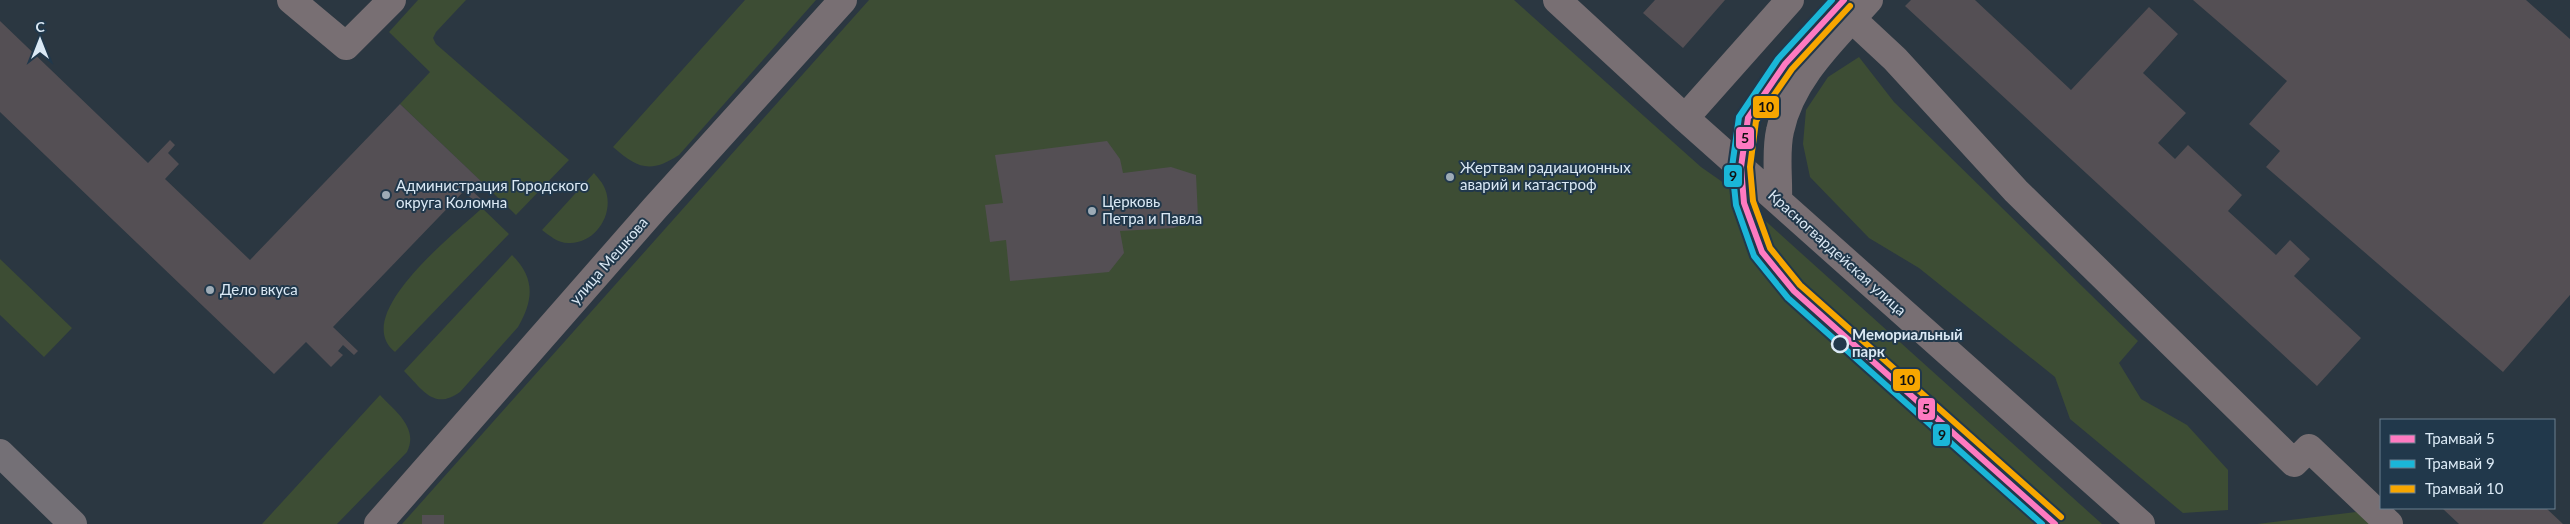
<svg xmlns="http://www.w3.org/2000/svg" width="2570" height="524" viewBox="0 0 2570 524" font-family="Lato,sans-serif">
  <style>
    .green { fill: #3d4d34 }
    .building { fill: #544f54 }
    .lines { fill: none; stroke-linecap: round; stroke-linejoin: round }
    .minor { stroke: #786f73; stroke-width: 28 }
    .major { stroke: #747076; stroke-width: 28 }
    .tram-1-casing { stroke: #21384b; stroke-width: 10 }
    .tram-2-casing { stroke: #21384b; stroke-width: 10 }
    .tram-3-casing { stroke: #21384b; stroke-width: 10 }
    .tram-1 { stroke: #fe7ac1; stroke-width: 6 }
    .tram-2 { stroke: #1ab6d8; stroke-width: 6 }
    .tram-3 { stroke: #f7a600; stroke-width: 6 }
    .poi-dot { fill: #9dabb6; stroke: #21384b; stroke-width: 2 }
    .stop-dot { fill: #21384b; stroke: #dbe9f5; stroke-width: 2.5 }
    .labels { text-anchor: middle; stroke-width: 4; stroke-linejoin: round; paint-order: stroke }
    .poi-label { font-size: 15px; fill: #dbe9f5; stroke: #21384b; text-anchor: start }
    .street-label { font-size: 15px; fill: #dbe9f5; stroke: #21384b }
    .stop-label { font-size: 15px; font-weight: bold; fill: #dbe9f5; stroke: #21384b; text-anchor: start }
    .line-badge { stroke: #21384b; stroke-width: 2 }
    .pale-badge-label { font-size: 14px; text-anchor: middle; font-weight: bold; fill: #111 }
  </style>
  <rect width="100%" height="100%" fill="#2b3741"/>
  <!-- green -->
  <path class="green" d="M418,0h48l-30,32 -3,6 3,6 133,116 -53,55 -116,-111 30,-32 -41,-40z
    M745,0h71l-137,155c-29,19 -42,13 -66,-8z
    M869,0h645l187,167 20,14 381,343h-1700z
    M1859,57l35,45 244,239 -19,22 22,36 46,26 41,45v40l-45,3 -113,-94 -15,-42 -136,-109 -50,-30 -59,-61 -7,-33 3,-34 22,-33z
    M594,173c4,5 9,10 11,16 10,24 -9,54 -35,54 -11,1 -20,-7 -28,-13z
    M482,208l27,26 -114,118c-46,-37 61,-119 87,-144z
    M512,255c23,23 22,44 6,72l-58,65c-26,19 -38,-3 -56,-21z
    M0,259l72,69 -28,29 -44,-42z
    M380,395c15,16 39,33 27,57l-70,72h-75z
    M2356,512l19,12h-118z"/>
  <!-- building -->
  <path class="building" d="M1655,0h70l-42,48 -40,-35z
    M1911,0h64l96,90 78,-83 29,27 -35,39 43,40 -28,30 17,16 13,-14 54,50 -14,16 48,44 14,-15 20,19 -16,17 67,62 -44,48 -412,-380z
    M2193,0h333l44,39v256l-67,77 -237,-205 14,-16 -31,-27 38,-43z
    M0,21l148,142 22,-23 5,5 -7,8 11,11 -14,15 85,81 150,-156 85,81 -6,7 -5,-5 -3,3 10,9 -5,4 -12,-12 -131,136 25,24 -4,4 -11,-10 -5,6 5,4 -12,12 -25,-25 -32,32 -274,-262z
    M1107,141l13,18 3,14 48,-6 25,8 2,42 -24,11 -54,3 4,22 -15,19 -99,9 -4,-41 -16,2 -5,-37 18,-2 -8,-48z
    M2442,508h104l17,16h-104z
    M422,515h22v9h-22z"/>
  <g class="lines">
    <!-- minor -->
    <path class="minor" d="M291,0l55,46 46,-46
      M1557,0l128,118 456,406
      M1852,19l43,40 121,132 278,272 15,-15 80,76
      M1685,118l105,-118
      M1778,200c1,-22 -3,-48 2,-69 11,-53 54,-92 89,-131
      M378,524l277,-316 188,-208"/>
    <!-- major -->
    <path class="major" d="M0,453l73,71"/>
    <!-- tram-1 casing -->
    <g class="tram-1-casing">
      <path id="tram-1" d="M1844,0l-59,64 -37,54 -7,49 3,36 18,49 32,39 261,233"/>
    </g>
    <!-- tram-2 casing -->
    <g class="tram-2-casing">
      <path id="tram-2" d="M1832,0l-54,59 -39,58 -7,50 4,38 18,51 34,42 254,226"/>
    </g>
    <!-- tram-3 casing -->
    <g class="tram-3-casing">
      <path id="tram-3" d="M1850,6l-58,63 -36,52 -6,46 3,34 17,47 30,37 261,232"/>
    </g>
    <!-- tram-1 -->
    <use href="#tram-1" class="tram-1"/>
    <!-- tram-2 -->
    <use href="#tram-2" class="tram-2"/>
    <!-- tram-3 -->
    <use href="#tram-3" class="tram-3"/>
  </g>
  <!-- markers -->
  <g class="poi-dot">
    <circle cx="1450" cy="177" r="5"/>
    <circle cx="386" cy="195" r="5"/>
    <circle cx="1092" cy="211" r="5"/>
    <circle cx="210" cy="290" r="5"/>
  </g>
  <circle class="stop-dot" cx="1840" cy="344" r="8"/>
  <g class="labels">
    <!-- poi labels -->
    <g class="poi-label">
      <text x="1460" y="173">Жертвам радиационных<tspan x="1460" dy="17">аварий и катастроф</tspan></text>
      <text x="396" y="191">Администрация Городского<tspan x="396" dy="17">округа Коломна</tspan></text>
      <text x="1102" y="207">Церковь<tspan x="1102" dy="17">Петра и Павла</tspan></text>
      <text x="220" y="295">Дело вкуса</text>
    </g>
    <!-- street labels -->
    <g class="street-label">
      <text transform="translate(1837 253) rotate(42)" y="5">Красногвардейская улица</text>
      <text transform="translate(609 261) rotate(-49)" y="5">улица Мешкова</text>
    </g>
    <!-- stop labels -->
    <g class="stop-label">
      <text x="1852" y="340">Мемориальный<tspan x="1852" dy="17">парк</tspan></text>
    </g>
  </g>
  <g class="line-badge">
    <rect x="1752" y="95" width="28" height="24" rx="5" fill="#f7a600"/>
    <rect x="1735" y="126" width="20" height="24" rx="5" fill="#fe7ac1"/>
    <rect x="1723" y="164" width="20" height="24" rx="5" fill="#1ab6d8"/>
    <rect x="1892" y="368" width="29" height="24" rx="5" fill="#f7a600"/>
    <rect x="1917" y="397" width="19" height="24" rx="5" fill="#fe7ac1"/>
    <rect x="1932" y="423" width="19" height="24" rx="5" fill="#1ab6d8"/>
  </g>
  <g class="pale-badge-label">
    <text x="1766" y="112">10</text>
    <text x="1745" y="143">5</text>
    <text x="1733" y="181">9</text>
    <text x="1907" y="385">10</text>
    <text x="1926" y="414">5</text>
    <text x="1942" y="440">9</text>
  </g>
  <!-- legend -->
  <rect x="2380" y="419" width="175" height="90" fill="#21384b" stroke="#6b7f8f"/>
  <rect x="2390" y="435" width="25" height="8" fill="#fe7ac1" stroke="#6b7f8f"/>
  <text x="2425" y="444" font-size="15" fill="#dbe9f5">Трамвай 5</text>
  <rect x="2390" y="460" width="25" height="8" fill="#1ab6d8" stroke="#6b7f8f"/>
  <text x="2425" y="469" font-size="15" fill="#dbe9f5">Трамвай 9</text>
  <rect x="2390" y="485" width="25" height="8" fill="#f7a600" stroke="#6b7f8f"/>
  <text x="2425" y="494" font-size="15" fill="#dbe9f5">Трамвай 10</text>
  <!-- north arrow -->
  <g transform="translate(40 40)" stroke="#21384b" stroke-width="4" paint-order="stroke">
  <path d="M0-4L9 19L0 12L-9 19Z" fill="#dbe9f5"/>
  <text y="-8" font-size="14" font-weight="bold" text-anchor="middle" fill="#dbe9f5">С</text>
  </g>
</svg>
